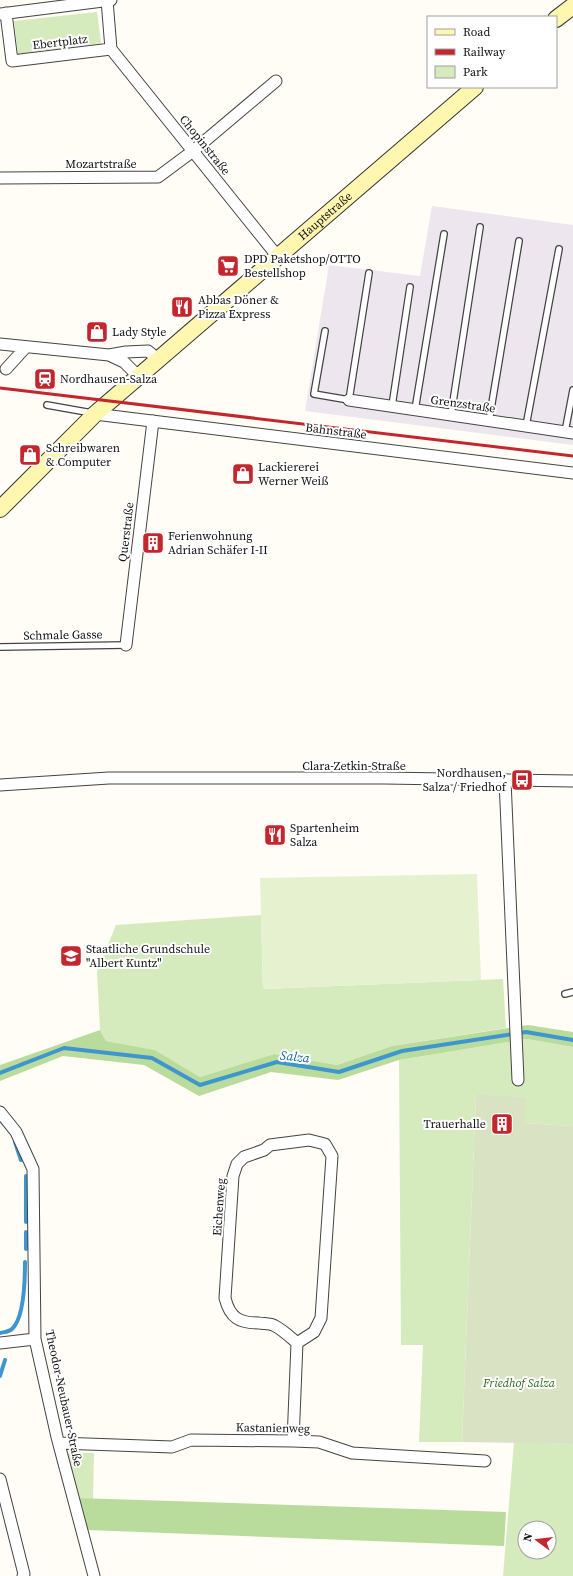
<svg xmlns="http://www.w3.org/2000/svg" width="573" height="1576" viewBox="0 0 573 1576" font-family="'Source Serif 4',serif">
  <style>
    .industrial { fill: #eee6ef }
    .green { fill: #d5ebbd; fill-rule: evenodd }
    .forest { fill: #b9dc9c }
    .cemetery { fill: #d9e3c4 }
    .pitch { fill: #e6f2cf }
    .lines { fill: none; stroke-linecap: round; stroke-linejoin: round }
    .stream { stroke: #3f96cf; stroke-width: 4 }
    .lane-casing { stroke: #444; stroke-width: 8 }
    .street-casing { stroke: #444; stroke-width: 13 }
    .secondary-casing { stroke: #333; stroke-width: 18 }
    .lane { stroke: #fff; stroke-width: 5.5 }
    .street { stroke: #fff; stroke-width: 11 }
    .secondary { stroke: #fff6b0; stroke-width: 16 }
    .rail { stroke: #c4262e; stroke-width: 3 }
    .labels { text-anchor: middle; stroke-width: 4; stroke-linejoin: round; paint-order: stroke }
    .street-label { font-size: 12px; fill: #111; stroke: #fff }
    .poi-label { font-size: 12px; fill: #111; stroke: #fff; text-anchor: start }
    .park-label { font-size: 12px; font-style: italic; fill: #2f6b1f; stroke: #fff }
    .water-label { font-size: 13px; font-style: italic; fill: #1768a6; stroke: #fff }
  </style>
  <rect width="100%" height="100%" fill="#fffdf5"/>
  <!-- industrial -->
  <path class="industrial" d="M432,206l141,19v220l-268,-34 24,-146 91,11z"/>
  <!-- green -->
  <path class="green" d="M97,12l4,31 -83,11 -4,-33z
    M261,915l2,74 240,-10 3,49 -114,18 -55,19 -63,-11 -74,23 -45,-27 -49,-9 -6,-11 -3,-58 19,-47z
    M527,1039l46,8v79l-49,-3 -48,-29 -14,348h-43l4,-97h-22l-2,-285z
    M514,1442l59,2v132h-70zM525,1528h24v24h-24z
    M67,1453h27l-1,46 -15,-1z"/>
  <!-- forest -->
  <path class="forest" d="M528,1025l45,7v15l-46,-8 -128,21 -61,20 -67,-8 -72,24 -55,-31 -81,-9 -63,25v-16l100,-35 6,11 49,9 45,27 74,-23 63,11 55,-19z
    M78,1498l428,14 -2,34 -416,-16z"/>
  <!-- cemetery -->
  <path class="cemetery" d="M476,1094l49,4v25l48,3v318l-111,-2z"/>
  <!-- pitch -->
  <path class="pitch" d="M477,874l4,106 -218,9 -3,-111z"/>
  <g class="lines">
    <!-- stream -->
    <path class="stream" d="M0,1073l64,-25 88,10 48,27 77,-23 62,10 63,-21 124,-19 47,8
      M15,1142l6,18
      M26,1176v46
      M26,1232v17
      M0,1333c4,-1 9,-1 12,-4 12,-11 13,-51 13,-67
      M0,1376l5,-16"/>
    <!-- lane casing -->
    <g class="lane-casing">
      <path id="lane" d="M325,331l-11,63 35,6 20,-127
        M47,405l45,8
        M392,406l18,-119
        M415,410l29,-176
        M451,415l29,-188
        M489,421l30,-180
        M526,426l33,-177
        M565,432l8,-42
        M0,647l126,-2
        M565,994l8,-2"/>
    </g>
    <!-- street casing -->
    <g class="street-casing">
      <path id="street" d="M6,13l6,48 99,-12 -4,-49
        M0,14l111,-14
        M111,49l167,208
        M0,178l158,-1 35,-26 83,-70
        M0,344l109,11 17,-3 22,-1 11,9
        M109,355l15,7 15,15
        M6,369l20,-22
        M349,400l224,33
        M95,414l478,59
        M126,645l27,-224
        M505,780l13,300
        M0,785l109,-7h275l189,3
        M0,1112l16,20 17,37 2,170 22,98 37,139
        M309,1140l16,4 7,12 -11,162 -7,14 -17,11c-7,-6 -14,-13 -22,-17 -5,-3 -11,-2 -16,-3 -20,0 -29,-5 -34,-25l8,-122 4,-12 7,-7 20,-7 6,-5z
        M0,1343l35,-4
        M293,1441l4,-98
        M59,1443l113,4 19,-7 102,1 26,1 33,11 133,8
        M0,1479l24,95 -1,2"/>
    </g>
    <!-- secondary casing -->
    <g class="secondary-casing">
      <g id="secondary">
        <path d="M556,19l17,-13"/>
        <path id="s1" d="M0,509l95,-95 380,-327"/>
      </g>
    </g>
    <!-- lane -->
    <use href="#lane" class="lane"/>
    <!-- street -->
    <use href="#street" class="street"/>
    <!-- secondary -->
    <use href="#secondary" class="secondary"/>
    <!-- rail -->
    <path class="rail" d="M0,388l573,68"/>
  </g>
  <!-- icons -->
  <defs>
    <g id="supermarket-square" transform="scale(1.15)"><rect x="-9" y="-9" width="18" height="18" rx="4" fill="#c4262e" stroke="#fff"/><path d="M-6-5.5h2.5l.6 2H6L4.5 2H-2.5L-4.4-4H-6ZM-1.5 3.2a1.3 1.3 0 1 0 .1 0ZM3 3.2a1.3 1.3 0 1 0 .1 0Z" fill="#fff"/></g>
    <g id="restaurant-square" transform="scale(1.15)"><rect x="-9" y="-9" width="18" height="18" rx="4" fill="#c4262e" stroke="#fff"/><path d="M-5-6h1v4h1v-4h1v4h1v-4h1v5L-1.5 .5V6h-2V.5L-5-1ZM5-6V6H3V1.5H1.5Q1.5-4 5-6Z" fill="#fff"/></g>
    <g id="shop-square" transform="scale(1.15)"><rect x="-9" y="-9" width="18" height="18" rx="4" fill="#c4262e" stroke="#fff"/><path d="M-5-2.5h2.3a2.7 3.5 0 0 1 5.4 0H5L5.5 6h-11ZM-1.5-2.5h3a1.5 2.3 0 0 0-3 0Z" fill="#fff"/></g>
    <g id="station-square" transform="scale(1.15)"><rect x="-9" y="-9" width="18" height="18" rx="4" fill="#c4262e" stroke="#fff"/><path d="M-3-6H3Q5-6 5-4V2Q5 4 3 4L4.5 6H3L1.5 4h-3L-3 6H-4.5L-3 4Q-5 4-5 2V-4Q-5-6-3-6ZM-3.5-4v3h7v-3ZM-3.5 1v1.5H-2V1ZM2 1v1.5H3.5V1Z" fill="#fff"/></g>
    <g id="building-square" transform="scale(1.15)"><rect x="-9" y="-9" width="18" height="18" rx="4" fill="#c4262e" stroke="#fff"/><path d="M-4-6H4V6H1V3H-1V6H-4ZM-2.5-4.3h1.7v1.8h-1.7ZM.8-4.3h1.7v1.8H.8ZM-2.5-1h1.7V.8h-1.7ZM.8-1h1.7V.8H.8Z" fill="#fff"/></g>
    <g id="bus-square" transform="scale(1.15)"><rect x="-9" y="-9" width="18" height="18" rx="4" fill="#c4262e" stroke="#fff"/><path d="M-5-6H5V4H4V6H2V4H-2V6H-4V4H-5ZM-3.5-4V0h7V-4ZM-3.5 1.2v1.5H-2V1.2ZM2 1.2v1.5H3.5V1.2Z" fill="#fff"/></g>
    <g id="school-square" transform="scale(1.15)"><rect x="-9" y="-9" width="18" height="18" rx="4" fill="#c4262e" stroke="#fff"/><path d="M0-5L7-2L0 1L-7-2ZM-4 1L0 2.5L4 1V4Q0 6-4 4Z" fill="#fff"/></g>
  </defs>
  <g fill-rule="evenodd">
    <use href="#supermarket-square" x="228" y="266"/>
    <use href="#restaurant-square" x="182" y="307"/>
    <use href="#shop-square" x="97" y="332"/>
    <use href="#station-square" x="45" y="379"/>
    <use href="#shop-square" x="30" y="455"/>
    <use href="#shop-square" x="243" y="474"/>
    <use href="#building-square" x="153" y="543"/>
    <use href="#bus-square" x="522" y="780"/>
    <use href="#restaurant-square" x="275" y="835"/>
    <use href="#school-square" x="71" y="956"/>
    <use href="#building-square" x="502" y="1124"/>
  </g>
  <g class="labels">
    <!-- street labels -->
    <g class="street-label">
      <text transform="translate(60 42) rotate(-7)" y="4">Ebertplatz</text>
      <text transform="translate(205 145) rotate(51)" y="4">Chopinstraße</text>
      <text x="101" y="168">Mozartstraße</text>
      <text dy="4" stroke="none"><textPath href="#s1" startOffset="438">Hauptstraße</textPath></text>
      <text transform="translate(463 404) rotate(8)" y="4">Grenzstraße</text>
      <text transform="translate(336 431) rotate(7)" y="4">Bahnstraße</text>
      <text transform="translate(126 532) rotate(-83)" y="4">Querstraße</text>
      <text transform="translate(63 635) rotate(-1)" y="4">Schmale Gasse</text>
      <text x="354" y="770">Clara-Zetkin-Straße</text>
      <text transform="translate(219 1207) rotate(-86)" y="4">Eichenweg</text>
      <text transform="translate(64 1398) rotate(78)" y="4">Theodor-Neubauer-Straße</text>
      <text transform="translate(273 1428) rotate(1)" y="4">Kastanienweg</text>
    </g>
    <!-- poi labels -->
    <g class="poi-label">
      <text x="244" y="263">DPD Paketshop/OTTO<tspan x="244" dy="14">Bestellshop</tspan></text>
      <text x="198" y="304">Abbas Döner &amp;<tspan x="198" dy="14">Pizza Express</tspan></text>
      <text x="112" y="336">Lady Style</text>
      <text x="60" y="383">Nordhausen-Salza</text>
      <text x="46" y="452">Schreibwaren<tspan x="46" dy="14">&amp; Computer</tspan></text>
      <text x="258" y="471">Lackiererei<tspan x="258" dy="14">Werner Weiß</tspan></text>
      <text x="168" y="540">Ferienwohnung<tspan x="168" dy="14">Adrian Schäfer I-II</tspan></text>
      <text x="506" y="777" text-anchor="end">Nordhausen,<tspan x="506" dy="14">Salza / Friedhof</tspan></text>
      <text x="290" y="832">Spartenheim<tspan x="290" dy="14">Salza</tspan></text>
      <text x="86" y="953">Staatliche Grundschule<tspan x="86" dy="14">"Albert Kuntz"</tspan></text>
      <text x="486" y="1128" text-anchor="end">Trauerhalle</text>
    </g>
    <!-- park labels -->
    <g class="park-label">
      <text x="519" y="1387">Friedhof Salza</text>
    </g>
    <!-- water labels -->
    <g class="water-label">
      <text transform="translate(295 1056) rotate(6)" y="5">Salza</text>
    </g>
  </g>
  <!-- legend -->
  <rect x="427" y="16" width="130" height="72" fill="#ffffff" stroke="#a0a0a0"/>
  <rect x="435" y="29" width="20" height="6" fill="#fff6b0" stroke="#a0a0a0"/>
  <text x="463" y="36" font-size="12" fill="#111111">Road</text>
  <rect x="435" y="49" width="20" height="6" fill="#c4262e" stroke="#a0a0a0"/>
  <text x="463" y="56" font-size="12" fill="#111111">Railway</text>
  <rect x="435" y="66" width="20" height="12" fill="#d5ebbd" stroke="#a0a0a0"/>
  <text x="463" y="76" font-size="12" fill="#111111">Park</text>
  <!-- north arrow -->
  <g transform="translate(537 1540) rotate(285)"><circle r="19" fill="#ffffff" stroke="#a0a0a0"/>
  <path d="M0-3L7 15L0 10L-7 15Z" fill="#c4262e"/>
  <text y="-6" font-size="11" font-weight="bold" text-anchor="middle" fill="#111111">N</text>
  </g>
</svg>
